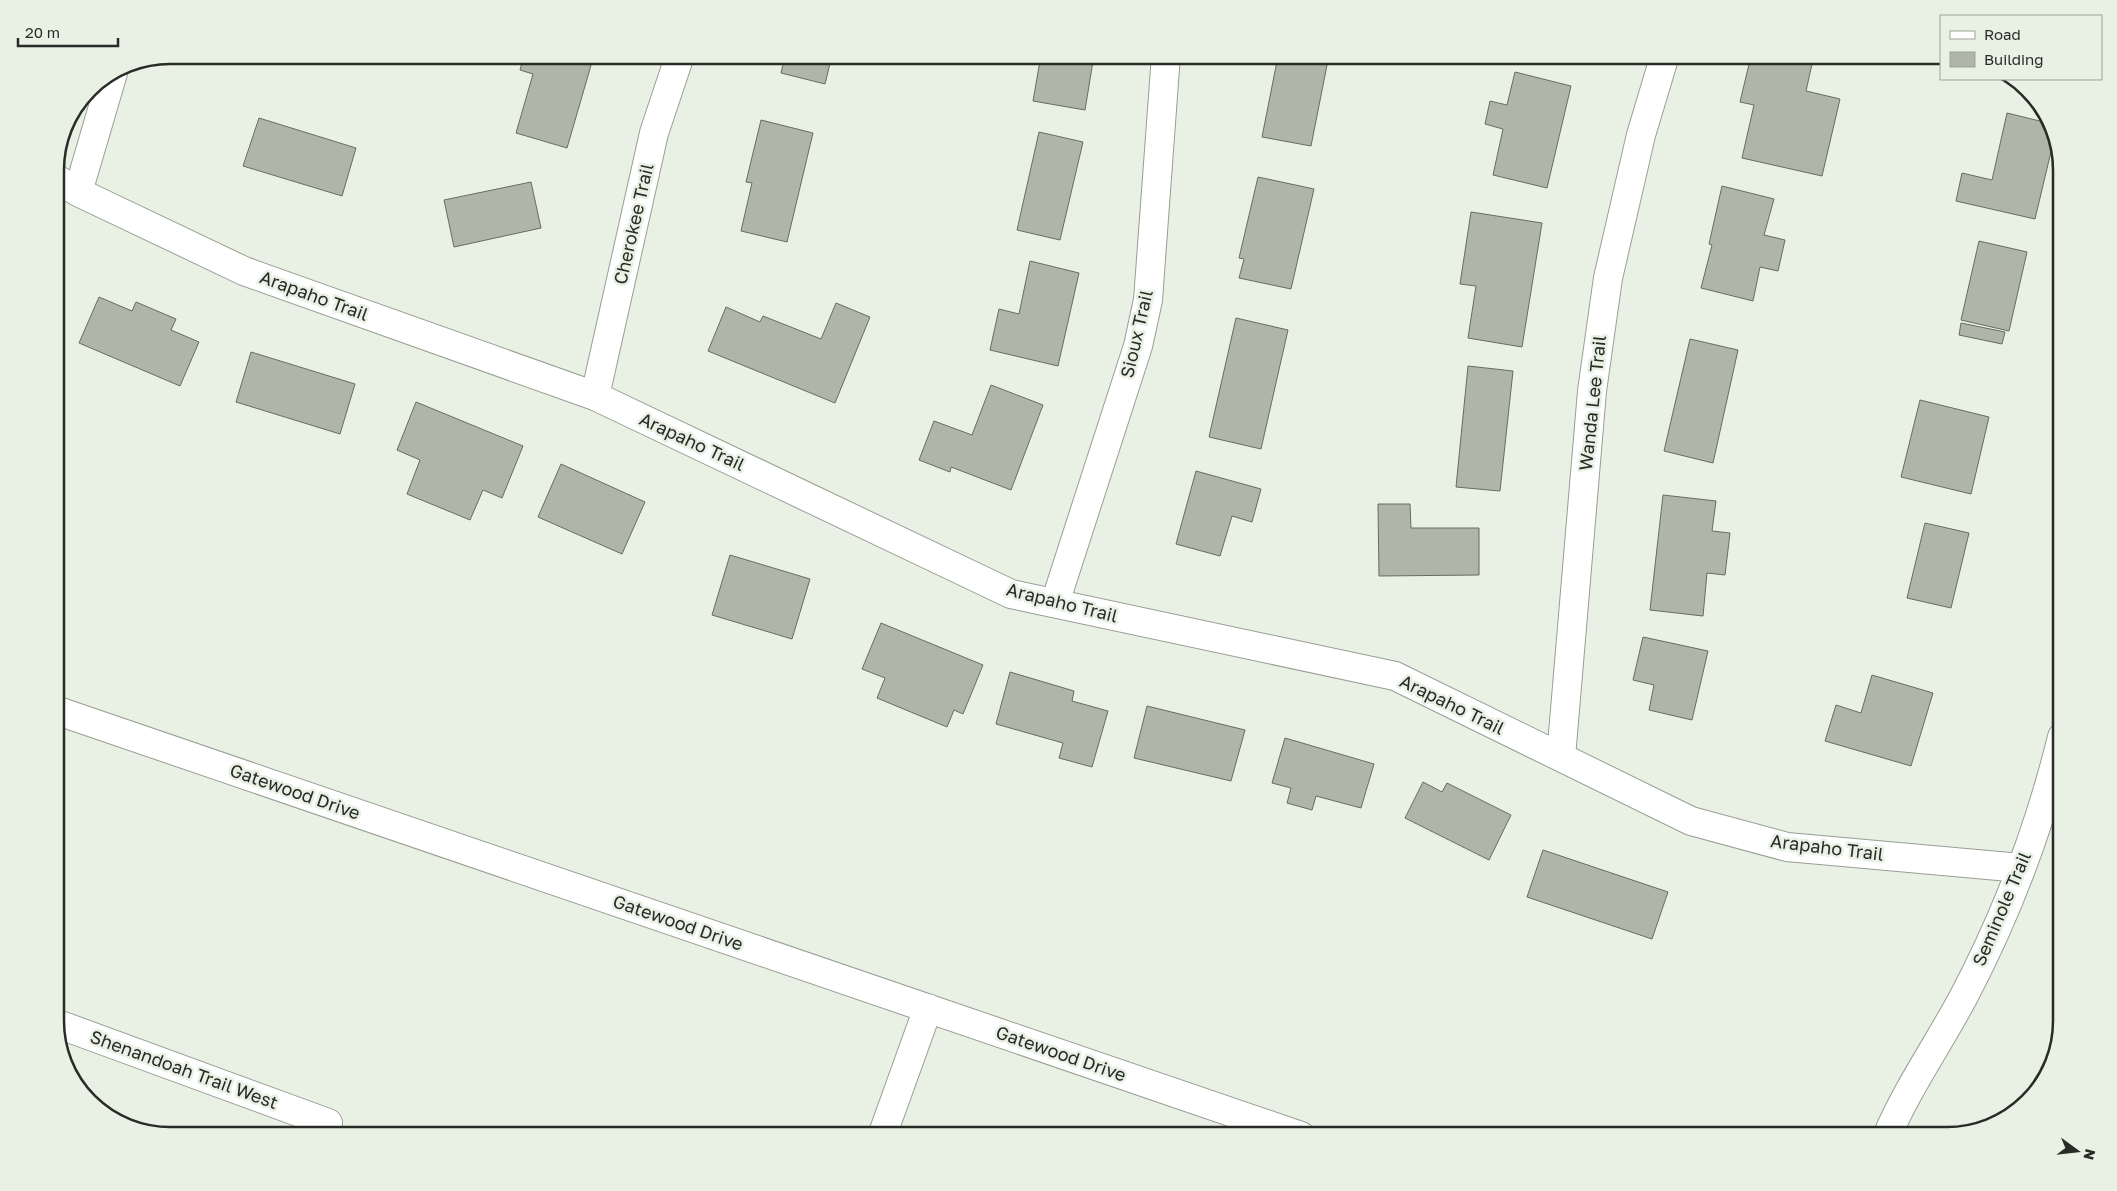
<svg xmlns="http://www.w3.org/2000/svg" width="2117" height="1191" viewBox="0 0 2117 1191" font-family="'Golos Text',sans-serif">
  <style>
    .building { fill: #afb6a9; stroke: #666c61 }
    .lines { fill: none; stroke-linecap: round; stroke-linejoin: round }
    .minor-casing { stroke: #989e93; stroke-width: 30 }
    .minor { stroke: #fff; stroke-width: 28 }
    .labels { text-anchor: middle; stroke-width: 5; stroke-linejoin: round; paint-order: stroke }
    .street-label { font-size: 18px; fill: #282b26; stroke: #e9f0e4 }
    .rim { fill: none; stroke: #282b26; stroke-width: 2.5 }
  </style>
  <rect width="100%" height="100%" fill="#e9f0e4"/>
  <!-- building -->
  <path class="building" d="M524,55h70l-27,93 -51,-15 17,-59 -13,-4z
    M785,55h47l-7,29 -44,-11z
    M1041,55h53l-9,55 -52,-9z
    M1273,55h56l-18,91 -49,-9 16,-81z
    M1764,55h50l-8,36 34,8 -18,77 -80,-18 12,-53 -14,-3 10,-42 12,3z
    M1515,72l56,14 -24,102 -54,-13 10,-46 -18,-5 5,-23 17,4z
    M2007,113l41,10 6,16 -19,80 -79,-18 6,-28 30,7z
    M259,118l97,30 -14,48 -99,-30z
    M761,120l52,13 -26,109 -46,-11 11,-48 -6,-1z
    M1039,132l44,10 -23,98 -43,-10z
    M1258,177l56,12 -23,100 -52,-11 5,-19 -5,-1z
    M531,182l10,46 -87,19 -10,-47z
    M1722,186l52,13 -10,36 21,5 -7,31 -18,-4 -7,34 -52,-13 11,-43 -3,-1z
    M1471,212l71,11 -20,124 -54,-9 8,-52 -16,-2z
    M1979,241l48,11 -18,79 -48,-11z
    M1030,261l49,12 -21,93 -68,-16 9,-41 20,5z
    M99,297l33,14 4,-9 40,17 -5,11 28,12 -19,44 -101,-43z
    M836,303l34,14 -35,86 -127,-52 18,-44 34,15 3,-6 58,23z
    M1236,318l52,12 -27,119 -52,-12z
    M1961,323l44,9 -3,12 -43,-9z
    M1690,339l48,11 -25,113 -49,-12z
    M251,352l104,32 -15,50 -104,-32z
    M1468,366l45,5 -13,120 -44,-4z
    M991,385l52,20 -32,85 -60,-23 -1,5 -31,-12 15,-39 38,14z
    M1920,400l69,17 -18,77 -70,-17z
    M416,402l107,44 -21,52 -19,-8 -13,30 -63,-26 13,-34 -23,-10z
    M561,464l84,38 -23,52 -84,-37z
    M1196,471l65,18 -9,33 -20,-6 -12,40 -44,-12z
    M1663,495l53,6 -4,30 18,2 -5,42 -18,-2 -4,43 -53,-6z
    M1378,504h32l1,24h68v47l-100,1z
    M1925,523l44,10 -18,75 -44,-10z
    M730,555l80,24 -18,60 -80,-24z
    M881,623l102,42 -20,49 -9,-4 -7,17 -70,-29 8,-20 -23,-9z
    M1643,637l65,14 -16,69 -43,-10 5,-25 -21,-5z
    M1010,672l64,19 -2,10 36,10 -16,56 -33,-9 4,-15 -67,-19z
    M1872,675l61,18 -22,73 -86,-25 11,-36 25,8z
    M1147,706l98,24 -14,51 -97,-23z
    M1285,738l89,26 -13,44 -45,-12 -4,14 -25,-7 4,-15 -19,-5z
    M1423,782l19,10 5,-9 64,32 -22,45 -84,-42z
    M1543,850l125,42 -16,47 -125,-42z"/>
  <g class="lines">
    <!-- minor casing -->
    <g class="minor-casing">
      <path id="minor" d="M55,178l23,14 166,79 351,125 416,198 384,82 296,145 96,26 234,21
        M78,192l35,-119
        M595,396l59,-263 26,-78
        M1055,603l83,-257 10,-46 18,-245
        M55,710l1246,426
        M1561,757l31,-366 16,-113 33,-143 24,-80
        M55,1023l273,100 -5,13
        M882,1136l46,-128
        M1887,1136c21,-49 52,-93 77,-140 43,-82 76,-169 98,-259"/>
    </g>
    <!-- minor -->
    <use href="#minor" class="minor"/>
  </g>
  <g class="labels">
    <!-- street labels -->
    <g class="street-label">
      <text transform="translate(634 224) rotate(-77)" y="6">Cherokee Trail</text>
      <text transform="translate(314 296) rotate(20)" y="6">Arapaho Trail</text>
      <text transform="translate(1137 334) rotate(-77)" y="6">Sioux Trail</text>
      <text transform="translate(1593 403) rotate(-84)" y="6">Wanda Lee Trail</text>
      <text transform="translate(692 442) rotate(25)" y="6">Arapaho Trail</text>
      <text transform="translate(1062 603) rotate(14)" y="6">Arapaho Trail</text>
      <text transform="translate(1452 705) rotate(26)" y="6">Arapaho Trail</text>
      <text transform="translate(295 792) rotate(19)" y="6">Gatewood Drive</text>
      <text transform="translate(1827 848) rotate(7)" y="6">Arapaho Trail</text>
      <text transform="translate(2002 909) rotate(-67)" y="6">Seminole Trail</text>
      <text transform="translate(678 923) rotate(19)" y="6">Gatewood Drive</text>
      <text transform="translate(1061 1054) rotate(19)" y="6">Gatewood Drive</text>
      <text transform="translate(184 1070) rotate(20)" y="6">Shenandoah Trail West</text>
    </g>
  </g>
  <!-- crop -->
  <path d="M0 0H2117V1191H0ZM170 64H1947A106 106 0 0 1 2053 170V1021A106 106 0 0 1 1947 1127H170A106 106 0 0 1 64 1021V170A106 106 0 0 1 170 64Z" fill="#e9f0e4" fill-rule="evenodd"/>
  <path class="rim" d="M170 64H1947A106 106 0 0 1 2053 170V1021A106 106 0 0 1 1947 1127H170A106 106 0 0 1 64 1021V170A106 106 0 0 1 170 64Z"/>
  <!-- legend -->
  <rect x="1940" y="15" width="162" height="65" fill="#e9f0e4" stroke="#9ca198"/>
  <rect x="1950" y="31" width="25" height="8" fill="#ffffff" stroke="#9ca198"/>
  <text x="1984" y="40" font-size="15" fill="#282b26">Road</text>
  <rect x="1950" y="52" width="25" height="15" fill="#afb6a9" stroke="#9ca198"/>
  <text x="1984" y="65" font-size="15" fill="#282b26">Building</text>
  <!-- north arrow -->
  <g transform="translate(2077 1151) rotate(105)" stroke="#e9f0e4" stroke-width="4" paint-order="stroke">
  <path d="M0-4L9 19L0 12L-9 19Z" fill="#282b26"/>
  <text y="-8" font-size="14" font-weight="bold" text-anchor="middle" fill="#282b26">N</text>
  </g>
  <!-- scale -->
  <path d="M18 38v8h100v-8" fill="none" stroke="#282b26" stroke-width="2.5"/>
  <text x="25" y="38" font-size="15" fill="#282b26" stroke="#e9f0e4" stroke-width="4" paint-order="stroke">20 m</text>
</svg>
